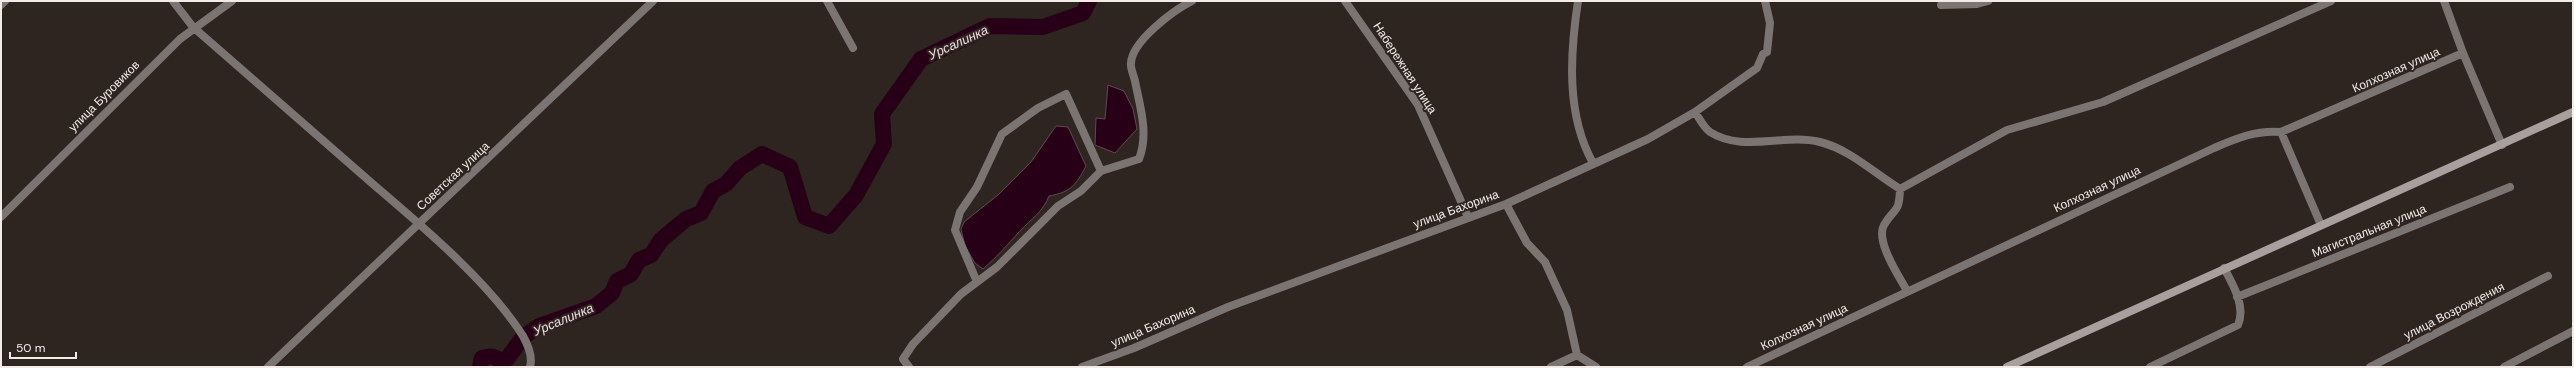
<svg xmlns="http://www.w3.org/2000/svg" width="2574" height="368" viewBox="0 0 2574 368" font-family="'DM Sans',sans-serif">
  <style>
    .water { fill: #270017; stroke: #644756 }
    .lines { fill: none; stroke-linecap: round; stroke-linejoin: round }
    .river { stroke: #270017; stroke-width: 16 }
    .minor { stroke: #7a7473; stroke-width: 8 }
    .tertiary { stroke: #7a7473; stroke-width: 8 }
    .secondary { stroke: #a99f9f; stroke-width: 8 }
    .labels { text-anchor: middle; stroke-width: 4; stroke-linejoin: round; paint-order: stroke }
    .street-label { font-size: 12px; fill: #f2ece9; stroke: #2e2520 }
    .water-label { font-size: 13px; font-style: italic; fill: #f1d8e4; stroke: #2e2520 }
  </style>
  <rect width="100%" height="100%" fill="#2e2520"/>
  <!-- water -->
  <path class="water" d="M1108,85l16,6 9,18 4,20 -22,24 -20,-8 1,-27 9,1z
    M1056,126l12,1 18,39c-10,19 -15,26 -37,30 -6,16 -18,23 -29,35 -13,14 -23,26 -37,38l-8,-6 -10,-17 -4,-17 3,-7 34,-27 33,-33z"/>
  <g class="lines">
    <!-- river -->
    <path class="river" d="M480,367l2,-9c9,-3 12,-2 20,4l5,-3 16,-22 16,-11 57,-20 16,-13 5,-12 14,-7 8,-14 12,-5 10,-15 25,-21 15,-6 12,-22 13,-7 14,-16 22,-14 28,13 15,50 24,9 27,-31 28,-51 -2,-30 39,-55 69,-33 53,1 40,-14 6,-12"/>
    <!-- minor -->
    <path class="minor" d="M173,1l20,26c60,53 121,105 181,158 48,41 115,97 149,151 5,9 10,21 7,31
      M827,1l26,47
      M1345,1l73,104 50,112
      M1578,1c-8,53 -12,114 15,162
      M2444,1l19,52 39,92
      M1,5l4,-4
      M1941,5l36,-1 11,-3
      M1695,112c4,6 9,16 15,20 33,21 74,1 110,10 29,7 54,31 80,47l107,-59 96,-28 228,-101
      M2281,132l40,93
      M1900,189c-1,26 -5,17 -16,36 -9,16 15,51 23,66
      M1506,204l21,39 18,19 22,48 10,45 19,12
      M1,217l179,-178 52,-38
      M977,282l-22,-52 5,-18 17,-25 25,-53 36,-26 28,-14 35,77
      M2237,297l273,-110
      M909,367l-6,-8 10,-15 48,-50 36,-27 61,-61 23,-15 20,-20 38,-12c10,-26 1,-52 -4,-78 -1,-5 -5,-13 -4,-18 1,-22 43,-53 61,-62
      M1082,367l52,-19 94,-41 278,-103 142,-65 47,-27 62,-44 6,-14 4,-2 3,-29 -5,-22
      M1551,367l26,-12
      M1747,367l467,-219c23,-10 42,-18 67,-16l182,-79
      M2150,367l88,-42c8,-18 -5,-41 -14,-57
      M2370,367l178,-91
      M2504,367l69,-36"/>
    <!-- tertiary -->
    <path class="tertiary" d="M268,367l385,-366"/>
    <!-- secondary -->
    <path class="secondary" d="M2007,367l566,-255"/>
  </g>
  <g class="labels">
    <!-- street labels -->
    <g class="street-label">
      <text transform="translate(1405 68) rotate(57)" y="4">Набережная улица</text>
      <text transform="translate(2396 70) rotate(-24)" y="4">Колхозная улица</text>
      <text transform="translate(104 96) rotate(-45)" y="4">улица Буровиков</text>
      <text transform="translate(453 176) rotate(-43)" y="4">Советская улица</text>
      <text transform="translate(2097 189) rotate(-25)" y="4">Колхозная улица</text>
      <text transform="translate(1456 209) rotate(-20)" y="4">улица Бахорина</text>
      <text transform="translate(2369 231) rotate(-22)" y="4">Магистральная улица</text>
      <text transform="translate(2454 311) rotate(-27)" y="4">улица Возрождения</text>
      <text transform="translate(1153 326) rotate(-23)" y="4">улица Бахорина</text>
      <text transform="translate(1804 327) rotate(-25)" y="4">Колхозная улица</text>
    </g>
    <!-- water labels -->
    <g class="water-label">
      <text transform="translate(958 42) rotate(-25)" y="5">Урсалинка</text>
      <text transform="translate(563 319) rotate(-23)" y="5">Урсалинка</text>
    </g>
  </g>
  <!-- border -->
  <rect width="2574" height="368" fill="none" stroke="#f2ece9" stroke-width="4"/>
  <!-- scale -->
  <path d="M10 352v6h66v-6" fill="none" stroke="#f2ece9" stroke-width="2"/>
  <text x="16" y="352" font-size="12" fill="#f2ece9" stroke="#2e2520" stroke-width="3" paint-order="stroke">50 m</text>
</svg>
